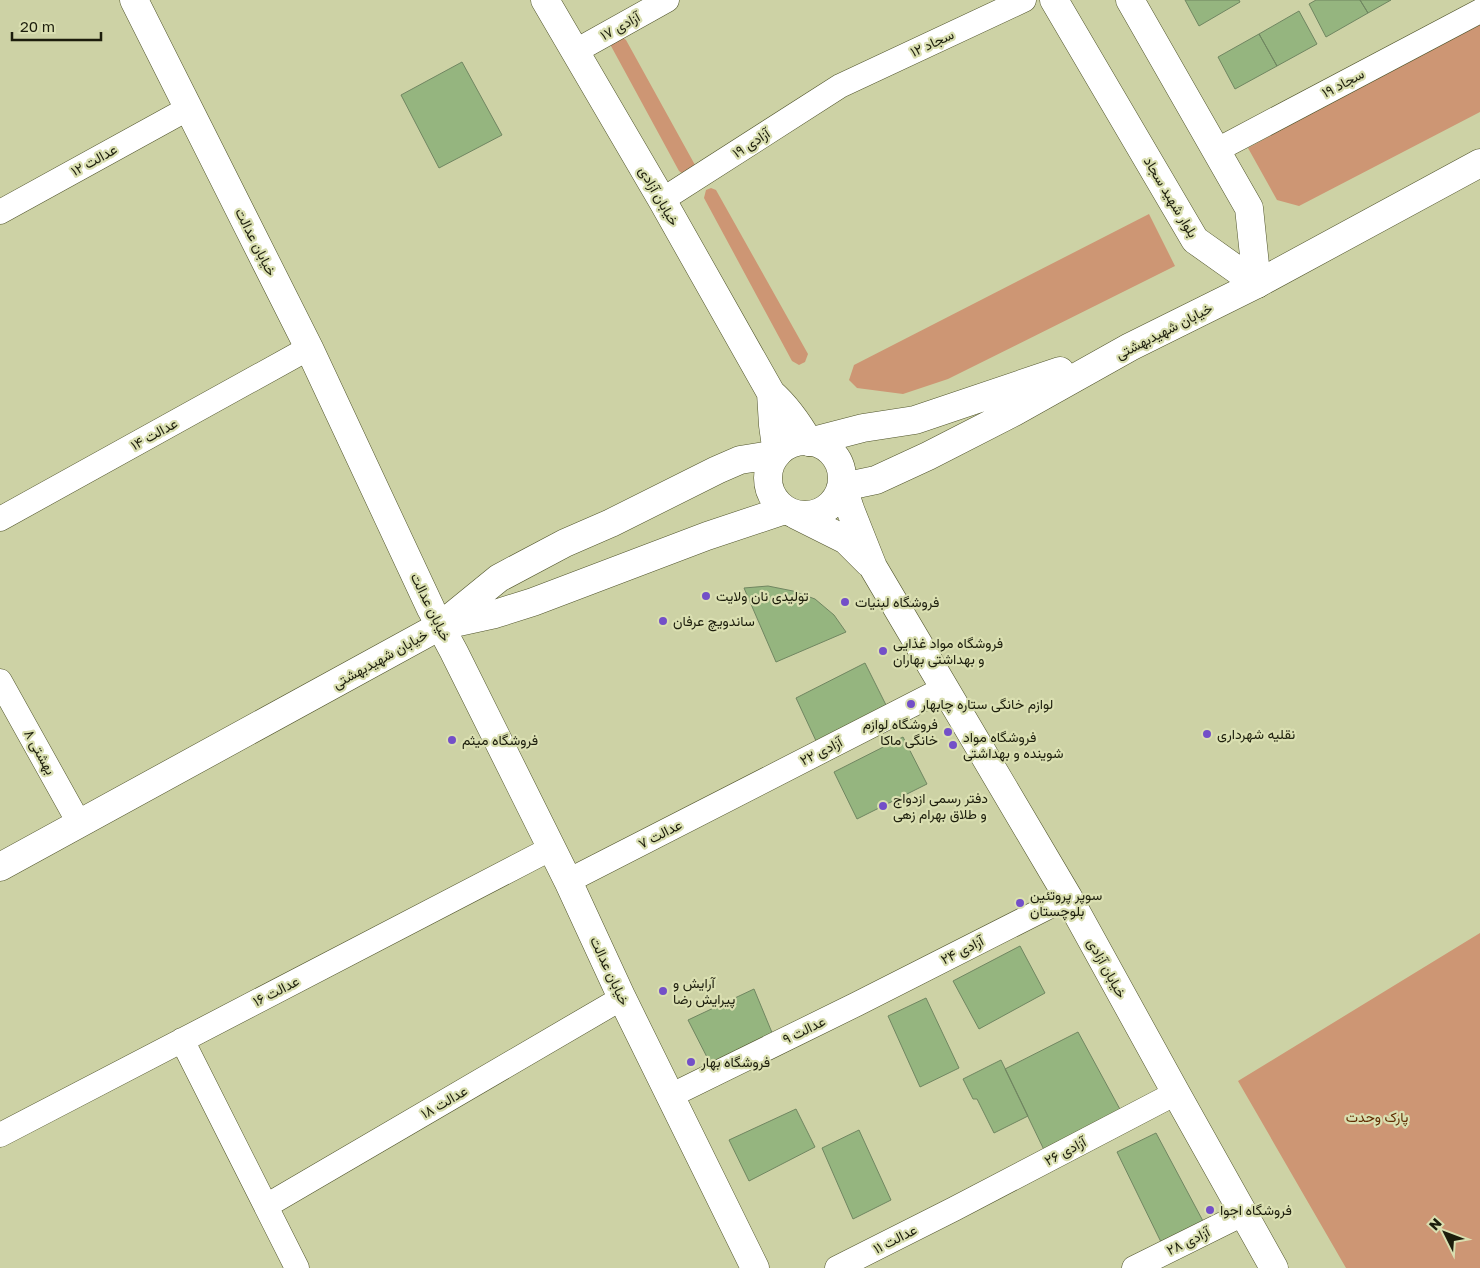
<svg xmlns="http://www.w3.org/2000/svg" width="1480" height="1268" viewBox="0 0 1480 1268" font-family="'Golos Text',Vazirmatn,sans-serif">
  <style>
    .green { fill: #cd9674 }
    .building { fill: #95b57f; stroke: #708661 }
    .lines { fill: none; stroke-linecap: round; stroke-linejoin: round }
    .street-casing { stroke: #50542b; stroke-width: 25 }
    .secondary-casing { stroke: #50542b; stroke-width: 29 }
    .primary-casing { stroke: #50542b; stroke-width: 29 }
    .street { stroke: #fff; stroke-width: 24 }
    .secondary { stroke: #fff; stroke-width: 28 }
    .primary { stroke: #fff; stroke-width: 28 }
    .poi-dot { fill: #734fc8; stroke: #dadfb1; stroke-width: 2 }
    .labels { text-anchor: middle; stroke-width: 4.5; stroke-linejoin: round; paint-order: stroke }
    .street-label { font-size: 14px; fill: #1c1d0c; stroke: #dadfb1 }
    .poi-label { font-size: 14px; fill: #1c1d0c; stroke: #dadfb1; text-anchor: start }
    .park-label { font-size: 14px; fill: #602c02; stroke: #dadfb1 }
  </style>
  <rect width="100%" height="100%" fill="#cdd2a5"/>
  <!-- green -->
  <path class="green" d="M1480,19v93l-181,94 -22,-6 -29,-52z
    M619,35l7,5 69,125 -9,11 -7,-5 -68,-125 1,-9z
    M711,188l5,2 92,164 -3,8 -6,3 -7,-4 -88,-163 2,-8z
    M1149,214l26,52 -227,113 -45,15 -46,-6 -8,-8 5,-15z
    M1480,933v335h-134l-108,-187z"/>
  <!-- building -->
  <path class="building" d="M1185,0h54l1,2 -41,24z
    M1316,0h44l8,13 -42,24 -17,-33z
    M1360,0h31l-23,13z
    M1299,11l18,33 -40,22 -18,-32z
    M1259,34l18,32 -42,23 -17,-32z
    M462,62l40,73 -63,33 -38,-73z
    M768,586l25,5 22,8 19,16 12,17 -70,30 -32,-74z
    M865,663l23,46 -71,34 -21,-45z
    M903,737l24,47 -70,35 -23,-47z
    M1020,946l25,47 -66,36 -26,-48z
    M754,989l19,46 -63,28 -22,-43z
    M926,998l33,70 -39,19 -32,-71z
    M1078,1032l44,81 -76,41 -41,-85z
    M1001,1060l27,56 -34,17 -17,-34h-4l-10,-20z
    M796,1109l19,38 -66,34 -20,-41z
    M859,1130l32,70 -38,19 -31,-71z
    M1156,1133l47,88 -42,21 -44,-90z"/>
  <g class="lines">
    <!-- street casing -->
    <g class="street-casing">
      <path id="street" d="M574,52l93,-52
        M1217,150l263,-139
        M662,200l178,-114 184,-86
        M0,212l189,-104
        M0,519l309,-171
        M0,681l79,142
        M568,881l377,-193
        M182,1040l115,228
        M670,1096l187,-92 211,-107
        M0,1135l552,-287
        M266,1206l356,-208
        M837,1268l117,-59 222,-116
        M1134,1268l109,-54"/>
    </g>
    <!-- secondary casing -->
    <g class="secondary-casing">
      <path id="secondary" d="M134,0l175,348 122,261 23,43 114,229 54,117 133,270
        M545,0l117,200 109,193c16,14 27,30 38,49
        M1054,0l141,240 62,44
        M1130,0l119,208 8,76
        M771,393l2,32 4,29
        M842,484l8,25 23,58 195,330 108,196 98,175
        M796,515l50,25 23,23"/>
    </g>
    <!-- primary casing -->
    <g class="primary-casing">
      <path id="primary" d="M768 478a37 37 0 1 1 74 0a37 37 0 1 1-74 0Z
        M809,442l54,-14 52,-8 145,-49
        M842,484h15l19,-4 52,-24 86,-44 116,-65 127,-63 223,-121
        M445,622l54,-44 66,-35 46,-20 106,-53 23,-10 37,-6
        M0,867l440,-241 55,-12 38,-12 174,-66 78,-26"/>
    </g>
    <!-- street -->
    <use href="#street" class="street"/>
    <!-- secondary -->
    <use href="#secondary" class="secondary"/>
    <!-- primary -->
    <use href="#primary" class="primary"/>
  </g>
  <!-- markers -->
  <g class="poi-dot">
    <circle cx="706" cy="596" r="5"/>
    <circle cx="845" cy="602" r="5"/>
    <circle cx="663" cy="621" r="5"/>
    <circle cx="883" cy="651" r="5"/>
    <circle cx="911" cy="704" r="5"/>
    <circle cx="948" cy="732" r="5"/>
    <circle cx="1207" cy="734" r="5"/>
    <circle cx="452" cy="740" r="5"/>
    <circle cx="953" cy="745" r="5"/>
    <circle cx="883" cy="806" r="5"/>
    <circle cx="1020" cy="903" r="5"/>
    <circle cx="663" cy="991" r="5"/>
    <circle cx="691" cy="1062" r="5"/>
    <circle cx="1210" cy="1210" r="5"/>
  </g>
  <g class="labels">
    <!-- street labels -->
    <g class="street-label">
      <text transform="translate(620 26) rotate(-29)" y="5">آزادی ۱۷</text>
      <text transform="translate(932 43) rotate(-25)" y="5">سجاد ۱۲</text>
      <text transform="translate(1343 83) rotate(-28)" y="5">سجاد ۱۹</text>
      <text transform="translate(751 143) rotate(-33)" y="5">آزادی ۱۹</text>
      <text transform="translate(94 160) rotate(-29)" y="5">عدالت ۱۲</text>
      <text transform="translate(659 196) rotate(60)" y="5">خیابان آزادی</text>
      <text transform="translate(1171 197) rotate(59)" y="5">بلوار شهید سجاد</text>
      <text transform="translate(256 242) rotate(63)" y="5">خیابان عدالت</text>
      <text transform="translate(1164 331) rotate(-27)" y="5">خیابان شهیدبهشتی</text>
      <text transform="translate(154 434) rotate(-29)" y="5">عدالت ۱۴</text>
      <text transform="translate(431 607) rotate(64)" y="5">خیابان عدالت</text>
      <text transform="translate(380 659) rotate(-29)" y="5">خیابان شهیدبهشتی</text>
      <text transform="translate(821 751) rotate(-27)" y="5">آزادی ۲۲</text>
      <text transform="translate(40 752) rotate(61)" y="5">بهشتی ۸</text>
      <text transform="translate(660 834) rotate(-27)" y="5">عدالت ۷</text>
      <text transform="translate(962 950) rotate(-27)" y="5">آزادی ۲۴</text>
      <text transform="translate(1107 968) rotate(61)" y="5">خیابان آزادی</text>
      <text transform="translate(610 971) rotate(65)" y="5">خیابان عدالت</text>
      <text transform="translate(276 991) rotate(-27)" y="5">عدالت ۱۶</text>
      <text transform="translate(804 1030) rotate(-26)" y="5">عدالت ۹</text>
      <text transform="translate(444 1102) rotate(-30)" y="5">عدالت ۱۸</text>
      <text transform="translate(1065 1151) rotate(-28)" y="5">آزادی ۲۶</text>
      <text transform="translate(895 1239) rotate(-27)" y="5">عدالت ۱۱</text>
      <text transform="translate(1188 1241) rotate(-26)" y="5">آزادی ۲۸</text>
    </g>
    <!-- poi labels -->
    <g class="poi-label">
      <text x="716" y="601">تولیدی نان ولایت</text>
      <text x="855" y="607">فروشگاه لبنیات</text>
      <text x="673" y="626">ساندویچ عرفان</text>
      <text x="893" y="648">فروشگاه مواد غذایی<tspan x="893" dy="16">و بهداشتی بهاران</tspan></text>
      <text x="921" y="709">لوازم خانگی ستاره چابهار</text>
      <text x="938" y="729" text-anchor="end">فروشگاه لوازم<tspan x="938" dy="16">خانگی ماکا</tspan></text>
      <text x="1217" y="739">نقلیه شهرداری</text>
      <text x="963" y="742">فروشگاه مواد<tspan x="963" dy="16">شوینده و بهداشتی</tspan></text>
      <text x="462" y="745">فروشگاه میثم</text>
      <text x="893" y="803">دفتر رسمی ازدواج<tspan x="893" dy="16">و طلاق بهرام زهی</tspan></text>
      <text x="1030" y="900">سوپر پروتئین<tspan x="1030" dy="16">بلوچستان</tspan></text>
      <text x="673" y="988">آرایش و<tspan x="673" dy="16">پیرایش رضا</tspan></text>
      <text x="701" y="1067">فروشگاه بهار</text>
      <text x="1220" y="1215">فروشگاه اجوا</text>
    </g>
    <!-- park labels -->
    <g class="park-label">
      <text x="1377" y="1122">پارک وحدت</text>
    </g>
  </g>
  <!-- north arrow -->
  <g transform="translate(1445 1233) rotate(312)" stroke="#dadfb1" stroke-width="4" paint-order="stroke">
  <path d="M0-4L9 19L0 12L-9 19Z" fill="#1c1d0c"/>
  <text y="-8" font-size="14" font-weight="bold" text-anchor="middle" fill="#1c1d0c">N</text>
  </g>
  <!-- scale -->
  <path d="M12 32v8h89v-8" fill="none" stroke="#1c1d0c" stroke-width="2.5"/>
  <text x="20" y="32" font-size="15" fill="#1c1d0c" stroke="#dadfb1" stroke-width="4" paint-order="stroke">20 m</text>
</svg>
